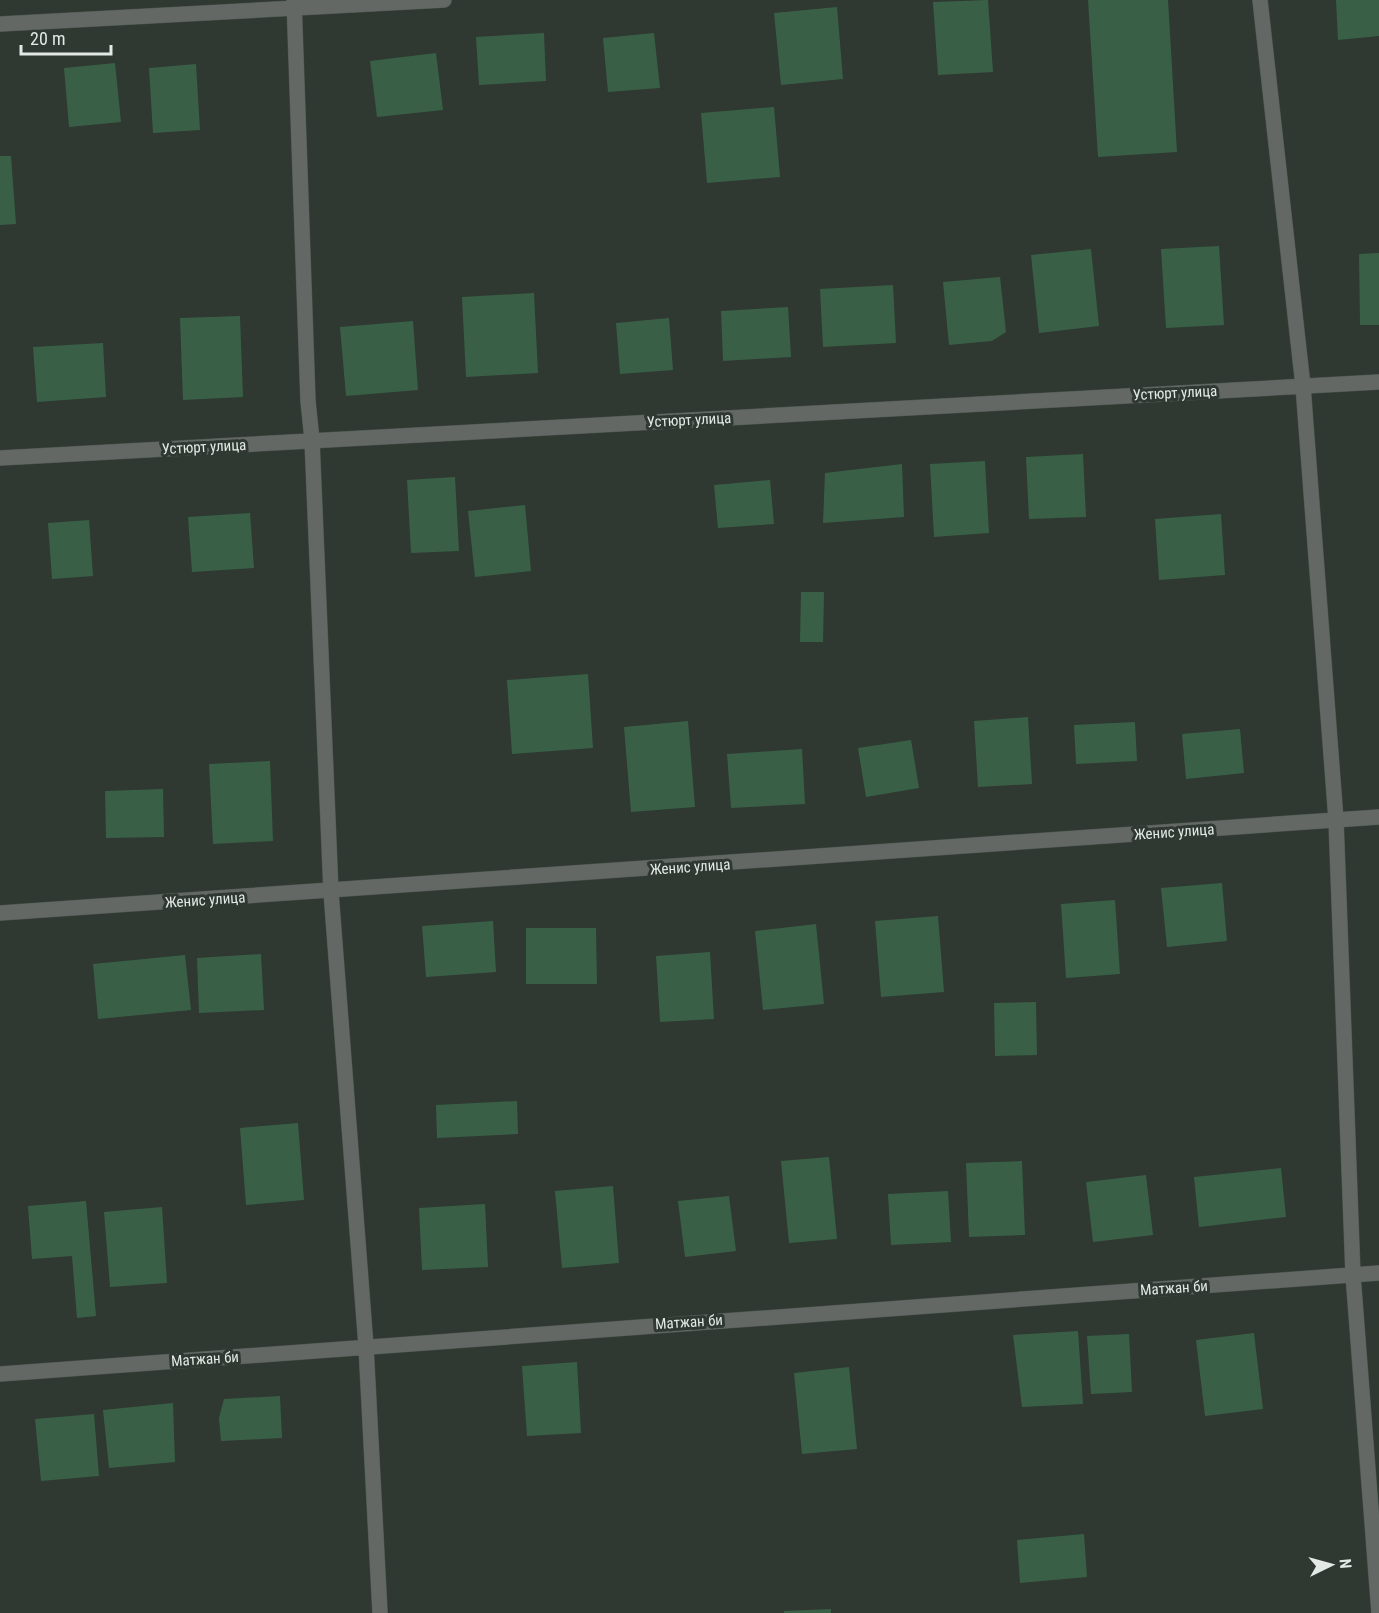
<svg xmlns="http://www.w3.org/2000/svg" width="1379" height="1613" viewBox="0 0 1379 1613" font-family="'Roboto Condensed',sans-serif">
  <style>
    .building { fill: #396047 }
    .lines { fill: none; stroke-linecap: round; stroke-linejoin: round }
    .minor-casing { stroke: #4c544e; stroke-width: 16 }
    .minor { stroke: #636865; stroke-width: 15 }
    .labels { text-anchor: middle; stroke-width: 6; stroke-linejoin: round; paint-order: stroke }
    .street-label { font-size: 15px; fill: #e3e9e4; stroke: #2f3831 }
  </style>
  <rect width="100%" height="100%" fill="#2f3831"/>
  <!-- building -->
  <path class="building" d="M988,0l5,72 -55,3 -5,-73z
    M1088,0h80l9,152 -79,5z
    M1336,0h43v36l-41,4z
    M837,7l6,72 -62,6 -7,-72z
    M544,33l2,48 -67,4 -3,-48z
    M654,33l6,55 -52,4 -5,-54z
    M436,53l7,57 -66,7 -7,-56z
    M115,63l6,59 -52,5 -5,-59z
    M196,64l4,66 -47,3 -4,-65z
    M774,107l6,70 -73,6 -6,-70z
    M0,156h11l5,68 -16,1z
    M1219,246l5,79 -58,3 -5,-79z
    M1091,249l8,77 -60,7 -8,-78z
    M1379,253v72h-19l-1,-71z
    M1000,277l6,55 -14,9 -43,4 -6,-63z
    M893,285l3,58 -73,4 -3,-58z
    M534,293l4,80 -72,4 -4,-80z
    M788,307l3,50 -68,4 -2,-50z
    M240,316l3,81 -60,3 -3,-82z
    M669,318l4,52 -53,4 -4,-51z
    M413,321l5,69 -72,6 -6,-69z
    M103,343l3,54 -69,5 -4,-55z
    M1083,454l3,63 -57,2 -3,-62z
    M985,461l4,72 -55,4 -4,-73z
    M902,464l2,53 -81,6 2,-50z
    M455,477l4,74 -48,2 -4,-73z
    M770,480l4,44 -56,4 -4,-43z
    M525,505l6,66 -56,6 -7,-66z
    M250,513l4,55 -62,4 -4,-55z
    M1221,514l4,61 -66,5 -4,-61z
    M89,520l4,56 -41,3 -4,-56z
    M801,592h23l-1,50h-23z
    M588,674l5,74 -81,6 -5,-74z
    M1028,717l4,67 -54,3 -4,-66z
    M688,721l7,86 -64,5 -7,-85z
    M1135,722l2,39 -61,3 -2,-39z
    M1240,729l4,44 -58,6 -4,-45z
    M911,740l8,48 -53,9 -8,-49z
    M802,749l3,55 -74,4 -4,-54z
    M270,761l3,80 -60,3 -4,-80z
    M163,789l1,48 -58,1 -1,-47z
    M1222,883l5,58 -60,6 -6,-59z
    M1115,900l5,74 -54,4 -5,-74z
    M938,916l6,76 -63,5 -6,-76z
    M493,921l3,51 -70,5 -4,-51z
    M816,924l8,80 -61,6 -8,-79z
    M526,928h70l1,56h-71z
    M710,952l4,67 -54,3 -4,-66z
    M261,954l3,56 -65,3 -2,-55z
    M185,955l6,55 -93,9 -5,-55z
    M1036,1002l1,53 -42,1 -1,-53z
    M517,1101l1,33 -81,4 -1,-33z
    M298,1123l6,77 -58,5 -6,-77z
    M829,1157l8,82 -48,4 -8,-82z
    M1022,1161l3,74 -56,2 -3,-74z
    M1281,1168l5,49 -87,10 -5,-50z
    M1146,1175l7,60 -60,7 -7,-60z
    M613,1186l6,77 -57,5 -7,-77z
    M948,1191l3,51 -60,3 -3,-51z
    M729,1196l7,55 -51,6 -7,-56z
    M86,1201l10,115 -19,2 -5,-62 -40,3 -4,-53z
    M485,1204l3,63 -66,3 -3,-62z
    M162,1207l5,76 -57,4 -6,-75z
    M1078,1331l5,73 -61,3 -9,-72z
    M1254,1333l9,76 -58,7 -9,-76z
    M1129,1334l3,58 -41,2 -4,-58z
    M577,1362l4,71 -54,3 -5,-70z
    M849,1367l8,82 -55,5 -8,-81z
    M280,1396l2,42 -61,3 -2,-23 5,-19z
    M173,1403l2,59 -66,6 -6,-58z
    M94,1414l5,62 -58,5 -6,-62z
    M1084,1534l3,43 -67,6 -3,-43z
    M831,1609v4h-47v-2z"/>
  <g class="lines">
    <!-- minor casing -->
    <g class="minor-casing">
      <path id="minor" d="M294,0l14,401 4,39 19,452 35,454 14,267
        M1260,0l43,386 33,434 17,455 26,338
        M0,24l444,-24
        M0,458l1379,-76
        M0,913l1379,-96
        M0,1374l1379,-101"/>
    </g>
    <!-- minor -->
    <use href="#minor" class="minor"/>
  </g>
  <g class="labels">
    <!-- street labels -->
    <g class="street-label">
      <text transform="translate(1175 393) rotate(-3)" y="5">Устюрт улица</text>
      <text transform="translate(689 420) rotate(-3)" y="5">Устюрт улица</text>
      <text transform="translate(204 447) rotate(-3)" y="5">Устюрт улица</text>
      <text transform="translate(1174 832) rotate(-4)" y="5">Женис улица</text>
      <text transform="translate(690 867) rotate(-4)" y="5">Женис улица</text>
      <text transform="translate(205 900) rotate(-4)" y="5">Женис улица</text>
      <text transform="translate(1174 1288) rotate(-4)" y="5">Матжан би</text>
      <text transform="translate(689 1322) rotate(-4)" y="5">Матжан би</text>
      <text transform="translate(205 1359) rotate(-4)" y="5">Матжан би</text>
    </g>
  </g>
  <!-- north arrow -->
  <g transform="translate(1331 1565) rotate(85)" stroke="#2f3831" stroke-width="4.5" paint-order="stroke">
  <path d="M0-4.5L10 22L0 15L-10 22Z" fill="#e3e9e4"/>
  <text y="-9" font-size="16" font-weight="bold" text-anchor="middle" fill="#e3e9e4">N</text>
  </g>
  <!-- scale -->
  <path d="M21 45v9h90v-9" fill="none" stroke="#e3e9e4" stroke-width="3"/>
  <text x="30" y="45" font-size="18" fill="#e3e9e4" stroke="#2f3831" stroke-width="4.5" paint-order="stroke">20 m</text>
</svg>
